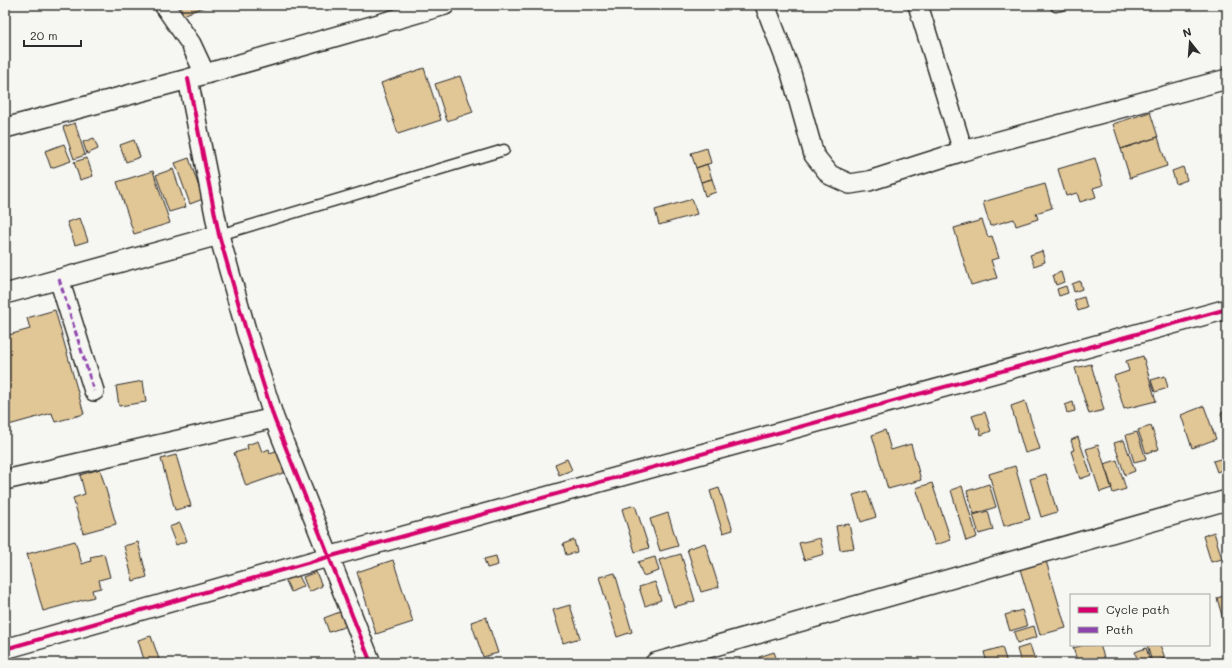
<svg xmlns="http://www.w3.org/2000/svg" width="1232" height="668" viewBox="0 0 1232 668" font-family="Mali,sans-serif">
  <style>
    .building { fill: #e1c696; stroke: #2b2b2b }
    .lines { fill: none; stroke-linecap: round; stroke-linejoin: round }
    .lane-casing { stroke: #2b2b2b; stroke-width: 13 }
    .street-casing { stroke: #2b2b2b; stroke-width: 22 }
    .lane { stroke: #f6f6f2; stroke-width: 10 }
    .street { stroke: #f6f6f2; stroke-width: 19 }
    .quiet { stroke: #8e44ad; stroke-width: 3; stroke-dasharray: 6 3; stroke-linecap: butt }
    .cycleway-casing { stroke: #f6f6f2; stroke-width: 6 }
    .cycleway { stroke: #d6006c; stroke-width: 4 }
  </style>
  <rect width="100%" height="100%" fill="#f6f6f2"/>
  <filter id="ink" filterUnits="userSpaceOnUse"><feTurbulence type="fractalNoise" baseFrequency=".025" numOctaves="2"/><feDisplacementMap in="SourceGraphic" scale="8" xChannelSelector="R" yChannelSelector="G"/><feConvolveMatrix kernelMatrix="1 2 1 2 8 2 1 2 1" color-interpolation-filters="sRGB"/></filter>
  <g filter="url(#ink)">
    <!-- building -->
    <path class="building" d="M180,5h29l-26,10z
      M424,68l17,52 -43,14 -17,-51z
      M460,76l13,36 -26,9 -12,-37z
      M1150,112l8,25 -37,12 -8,-25z
      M75,123l10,32 -11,4 -11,-32z
      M1158,137l9,29 -37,12 -9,-29z
      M94,138l4,11 -11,5 -4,-12z
      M134,140l6,17 -14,5 -6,-17z
      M64,144l7,17 -20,7 -6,-17z
      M707,148l4,15 -15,5 -5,-15z
      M87,158l6,18 -13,4 -6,-18z
      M189,158l14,41 -13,5 -15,-41z
      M1095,158l8,27 -10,3 3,9 -16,5 -3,-9 -11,3 -8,-27z
      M707,164l5,15 -11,3 -5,-14z
      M1183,167l4,13 -11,4 -4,-13z
      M173,169l13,38 -17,5 -13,-37z
      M153,171l17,52 -36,11 -17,-52z
      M712,179l4,13 -11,4 -4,-14z
      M1045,184l7,24 -16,5 2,6 -22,7 -2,-7 -24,7 -7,-24z
      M692,199l5,15 -38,11 -4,-15z
      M80,218l8,23 -13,4 -8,-23z
      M982,220l6,17 4,-1 7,22 -8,2 6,18 -26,7 -17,-57z
      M1042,251l3,11 -11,4 -4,-11z
      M1061,272l3,10 -8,3 -3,-10z
      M1080,281l2,8 -8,3 -2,-8z
      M1066,286l2,7 -9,3 -2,-7z
      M1084,297l3,11 -9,3 -4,-11z
      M55,310l29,104 -29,8 -3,-9 -47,13v-90l25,-7 -3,-11z
      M1143,356l13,45 -32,8 -10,-33 15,-5 -3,-10z
      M1091,364l13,46 -15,4 -14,-46z
      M1165,376l3,12 -13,4 -4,-12z
      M143,381l3,21 -27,4 -3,-20z
      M1025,401l15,48 -15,4 -14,-47z
      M1073,402l2,9 -8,2 -2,-8z
      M1204,406l12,33 -24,9 -11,-33z
      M1227,411v14h-3l-3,-12z
      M985,412l6,19 -10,4 -2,-7 -2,1 -5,-13z
      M1151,426l8,23 -13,4 -8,-23z
      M885,430l6,20 20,-6 10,36 -33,9 -16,-54z
      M1137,432l9,27 -12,3 -8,-27z
      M1078,437l13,38 -11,4 -9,-28 3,-1 -3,-10z
      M1124,440l11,31 -10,4 -11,-32z
      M258,441l4,11 7,-3 1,4 8,-3 8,22 -40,14 -12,-33 14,-4 -1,-4z
      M1098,445l14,43 -12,4 -14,-43z
      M176,455l15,51 -16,4 -14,-51z
      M1224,458l3,10 -10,4 -4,-11z
      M567,459l5,11 -13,5 -4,-11z
      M1117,460l9,29 -13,4 -9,-29z
      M1015,466l15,53 -26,7 -15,-52z
      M100,469l16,55 -33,9 -10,-35 12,-4 -5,-19z
      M1046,474l11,38 -16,5 -11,-38z
      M932,483l19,57 -16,5 -19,-57z
      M989,484l7,23 -22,7 -7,-23z
      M962,486l15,51 -11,4 -15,-51z
      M719,488l14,42 -10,3 -13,-42z
      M867,491l9,26 -15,5 -8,-27z
      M635,505l14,43 -14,4 -13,-43z
      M988,511l5,19 -14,4 -6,-19z
      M668,513l10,33 -18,5 -10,-32z
      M180,523l7,18 -11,4 -7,-18z
      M849,524l5,24 -14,2 -4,-24z
      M1214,532l8,27 -11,3 -8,-26z
      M820,538l4,16 -20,6 -5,-17z
      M574,540l3,12 -11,3 -3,-11z
      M75,541l7,23 9,-3 -1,-4 14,-3 6,23 -11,3 2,8 -9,2 2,7 -51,14 -16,-57z
      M138,542l9,35 -14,4 -9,-35z
      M705,543l14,44 -18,5 -14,-43z
      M681,554l14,47 -21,6 -15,-47z
      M496,556l2,9 -11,3 -3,-9z
      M655,557l4,14 -16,5 -5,-14z
      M393,560l20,62 -37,12 -19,-62z
      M1046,561l20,67 -26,7 -20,-66z
      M316,572l6,14 -13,6 -6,-15z
      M615,573l17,59 -15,5 -18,-60z
      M298,574l6,12 -13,6 -6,-13z
      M655,582l6,18 -16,6 -6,-19z
      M1227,595v35h-1l-9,-32z
      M570,605l10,33 -17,5 -10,-33z
      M345,610l5,15 -21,7 -5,-14z
      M1022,610l5,16 -17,5 -5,-16z
      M486,617l12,36 -15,4 -12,-35z
      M1034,626l3,11 -20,6 -3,-11z
      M151,636l9,26 -15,1 -7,-23z
      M1030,645l6,18h-15l-4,-14z
      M1084,645h16l6,18h-28l-5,-15z
      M1147,645h13l5,13 -13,4z
      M1002,647l5,16h-20l-3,-11z
      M1146,648l5,15h-13l-3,-11z
      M774,652l4,11h-17l-2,-6z
      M487,658l2,5h-16z
      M1166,659l2,4h-14z"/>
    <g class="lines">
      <!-- lane casing -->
      <g class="lane-casing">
        <path id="lane" d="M1056,6l5,-1
          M219,235l285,-85"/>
      </g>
      <!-- street casing -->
      <g class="street-casing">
        <path id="street" d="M164,5l27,39 14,30
          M765,5l26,68 23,82 16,20 20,9 19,-3 94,-30 264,-72
          M918,5l45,146
          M188,79l31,156 27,95 28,88 97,245
          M5,128l183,-49 257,-74
          M59,279l35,112
          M5,294l214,-59
          M5,480l269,-62
          M5,649l323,-92 899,-248
          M655,663l572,-163"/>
      </g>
      <!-- lane -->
      <use href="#lane" class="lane"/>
      <!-- street -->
      <use href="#street" class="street"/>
      <!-- quiet -->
      <path class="quiet" d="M59,279l35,112"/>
      <!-- cycleway casing -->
      <g class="cycleway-casing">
        <path id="cycleway" d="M188,79l31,156 27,95 28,88 97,245
          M5,649l323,-92 899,-248"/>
      </g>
      <!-- cycleway -->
      <use href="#cycleway" class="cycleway"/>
    </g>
  </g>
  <!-- margin -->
  <rect width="1232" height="668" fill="none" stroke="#f6f6f2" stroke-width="20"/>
  <rect x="10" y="10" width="1212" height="648" fill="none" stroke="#2b2b2b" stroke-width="1.5" filter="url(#ink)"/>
  <!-- legend -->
  <rect x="1070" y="594" width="140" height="52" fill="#f6f6f2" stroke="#a5a5a2"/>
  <rect x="1078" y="607" width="20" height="6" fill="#d6006c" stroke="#a5a5a2"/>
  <text x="1106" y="614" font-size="12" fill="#2b2b2b">Cycle path</text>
  <rect x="1078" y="627" width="20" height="6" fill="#8e44ad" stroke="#a5a5a2"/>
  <text x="1106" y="634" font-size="12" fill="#2b2b2b">Path</text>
  <!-- north arrow -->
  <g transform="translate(1190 42) rotate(343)" stroke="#f6f6f2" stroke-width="3" paint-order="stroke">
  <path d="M0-3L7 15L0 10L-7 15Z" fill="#2b2b2b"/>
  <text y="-6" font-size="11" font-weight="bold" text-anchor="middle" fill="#2b2b2b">N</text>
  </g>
  <!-- scale -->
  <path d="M24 40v6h57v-6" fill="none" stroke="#2b2b2b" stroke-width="2"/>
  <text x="30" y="40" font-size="12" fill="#2b2b2b" stroke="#f6f6f2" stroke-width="3" paint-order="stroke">20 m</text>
</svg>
